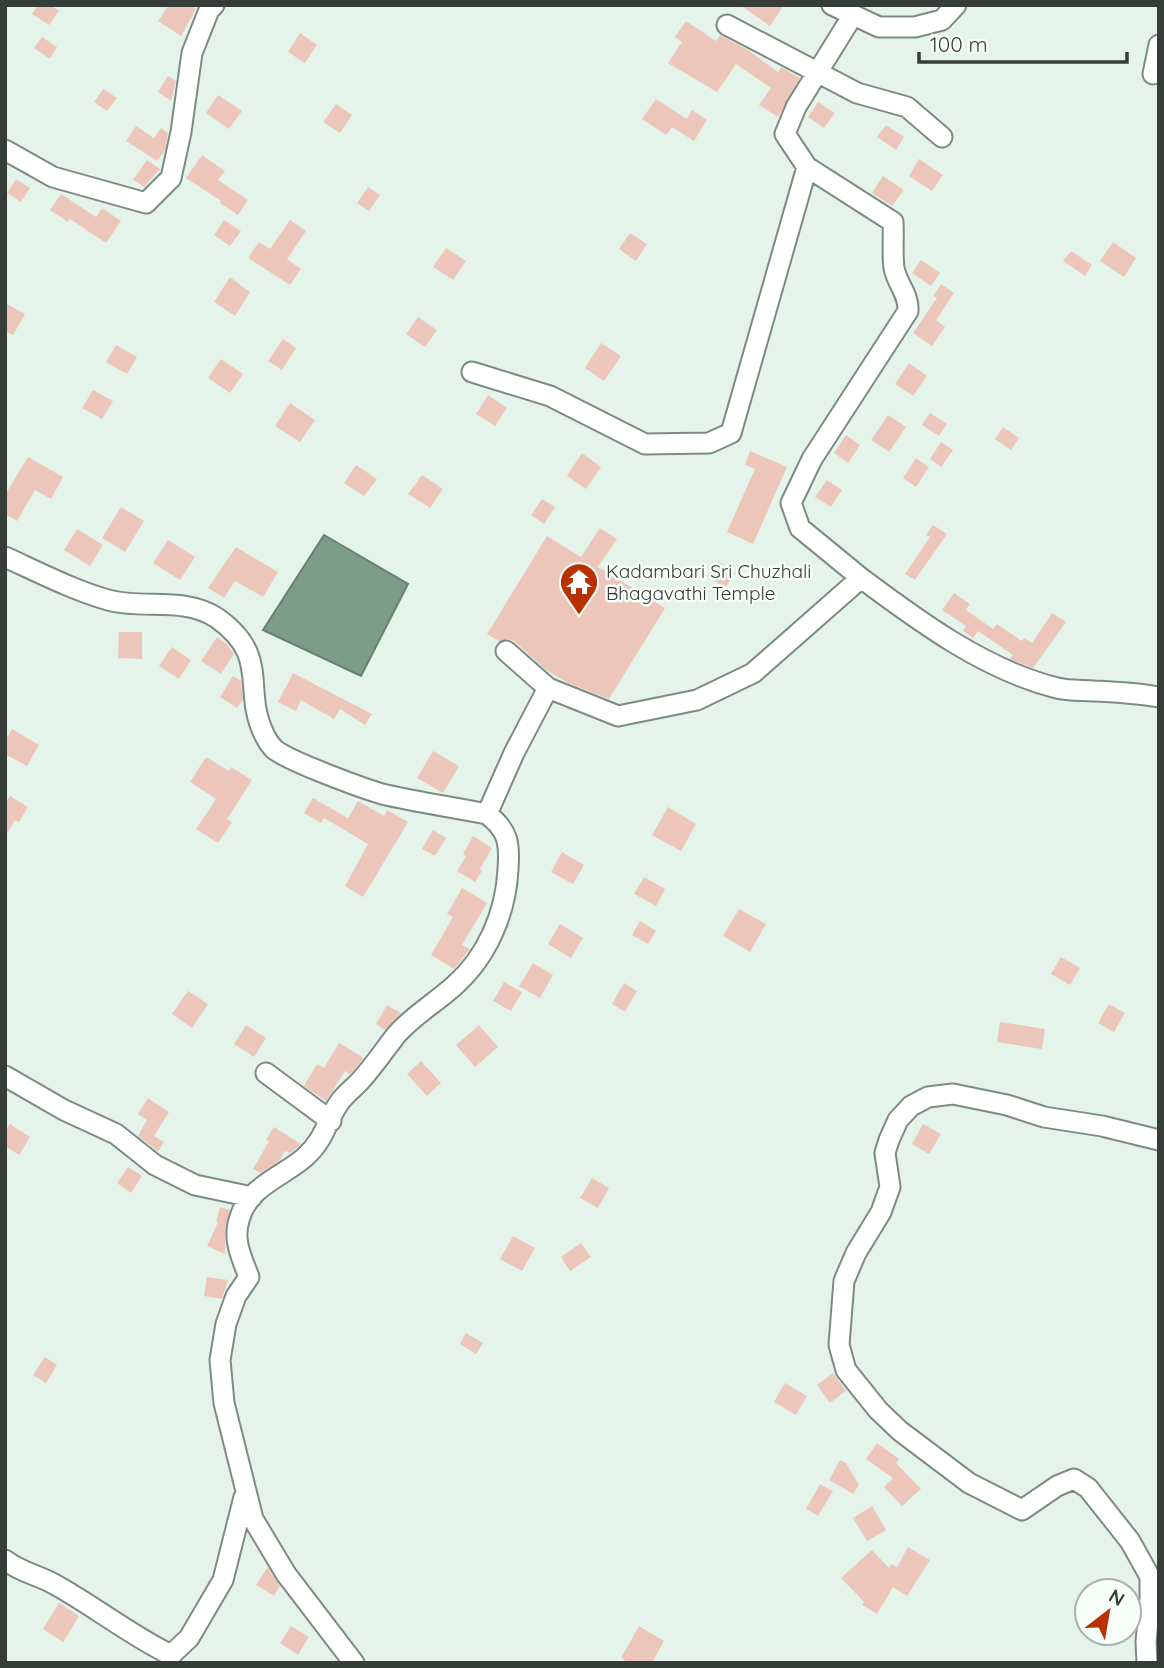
<svg xmlns="http://www.w3.org/2000/svg" width="1164" height="1668" viewBox="0 0 1164 1668" font-family="Quicksand,sans-serif">
  <style>
    .water { fill: #7c9d89; stroke: #678071; stroke-width: 2 }
    .building { fill: #edc6bb }
    .lines { fill: none; stroke-linecap: round; stroke-linejoin: round }
    .minor-casing { stroke: #7d8c83; stroke-width: 23 }
    .minor { stroke: #fff; stroke-width: 19 }
    .labels { text-anchor: middle; stroke-width: 5; stroke-linejoin: round; paint-order: stroke }
    .poi-label { font-size: 19px; fill: #363c38; stroke: #f8fefa; text-anchor: start }
  </style>
  <rect width="100%" height="100%" fill="#e4f4ea"/>
  <!-- water -->
  <path class="water" d="M324,535l84,49 -47,92 -98,-46z"/>
  <!-- building -->
  <path class="building" d="M38,5h13l8,6 -10,14 -17,-11z
    M169,5h22l5,4 -15,27 -23,-15z
    M740,5h44l-14,21z
    M686,21l30,20 4,-6 28,15 30,22 3,-5 19,11 -22,39 -19,-12 12,-17 -35,-24 -19,28 -49,-29 14,-21 -7,-5z
    M300,33l17,12 -12,18 -17,-11z
    M42,37l15,10 -7,12 -16,-11z
    M168,76l8,5 -5,20 -13,-9z
    M103,89l14,9 -10,13 -13,-9z
    M218,95l24,16 -13,18 -23,-16z
    M656,99l31,20 5,-9 15,10 -13,21 -22,-14 -6,8 -24,-16z
    M818,102l17,11 -11,15 -16,-11z
    M336,104l16,11 -12,18 -17,-11z
    M886,125l18,12 -8,13 -19,-13z
    M136,126l18,12 7,-10 7,5 -3,17 -8,11 -31,-20z
    M202,155l23,16 -7,9 30,20 -10,15 -18,-12 1,-2 -35,-23z
    M919,159l24,16 -11,16 -23,-15z
    M147,160l13,9 -16,18 -11,-7z
    M883,176l21,14 -12,16 -20,-13z
    M16,179l14,9 -9,14 -14,-9z
    M368,187l12,8 -11,16 -12,-8z
    M61,194l35,23 6,-9 19,13 -15,22 -36,-24 -2,3 -18,-12z
    M224,220l17,11 -11,15 -16,-11z
    M290,220l16,11 -19,28 14,10 -11,16 -42,-27 11,-16 11,7z
    M630,233l17,11 -11,17 -17,-12z
    M1113,242l23,16 -12,19 -24,-16z
    M446,248l20,13 -13,19 -20,-13z
    M1071,251l21,14 -7,11 -22,-15z
    M921,260l19,13 -9,13 -19,-13z
    M230,277l20,15 -15,24 -21,-14z
    M941,284l13,9 -18,27 9,7 -13,19 -19,-13 24,-35 -4,-2z
    M5,303l20,11 -12,21 -8,-4z
    M418,317l19,13 -12,17 -19,-13z
    M283,339l13,9 -14,22 -14,-9z
    M601,343l20,13 -17,25 -19,-13z
    M116,345l21,12 -10,17 -21,-12z
    M221,359l22,15 -13,19 -22,-15z
    M909,363l18,13 -14,20 -18,-12z
    M93,390l20,11 -11,18 -20,-11z
    M488,395l19,13 -12,18 -19,-12z
    M290,403l25,17 -15,22 -25,-16z
    M930,413l17,11 -8,12 -17,-11z
    M888,415l18,12 -17,25 -18,-12z
    M1003,427l16,11 -8,12 -16,-11z
    M846,435l14,10 -12,18 -14,-10z
    M941,442l12,8 -12,17 -11,-8z
    M750,451l37,16 -34,77 -26,-12 28,-63 -10,-4z
    M582,453l19,14 -15,22 -19,-13z
    M28,457l35,20 -12,22 -16,-9 -18,31 -12,-7v-19z
    M916,458l13,9 -13,20 -13,-9z
    M356,465l21,14 -13,17 -20,-13z
    M422,475l21,14 -13,19 -22,-14z
    M827,480l15,10 -11,17 -16,-10z
    M542,499l13,8 -11,17 -13,-9z
    M121,507l23,14 -19,31 -23,-14z
    M933,525l14,9 -32,46 -10,-6 25,-37 -4,-2z
    M600,528l17,11 -19,28 67,41 -56,91 -41,-16 -23,-14 -31,-28 -6,-2 -9,2 -12,-7 60,-98 34,21z
    M77,529l26,16 -13,21 -26,-16z
    M168,540l27,17 -15,23 -27,-17z
    M236,547l42,25 -15,25 -28,-16 -11,17 -16,-10z
    M718,561l17,12 -10,15 -18,-12z
    M954,593l16,11 -4,6 27,19 4,-5 25,17 2,-3 8,5 20,-30 14,9 -33,46 -23,-9 3,-4 -35,-24 -5,7 -10,-7 3,-5 -24,-16z
    M119,632h23v27l-24,-1z
    M217,637l10,7 7,10 -13,20 -20,-13z
    M172,647l19,13 -12,19 -20,-13z
    M293,673l79,41 -7,11 -25,-16 -6,10 -33,-19 -5,11 -18,-9z
    M233,676l8,5 2,19 -6,8 -17,-11z
    M12,729l27,16 -12,21 -22,-12v-13z
    M433,751l26,15 -16,27 -26,-15z
    M206,757l23,14 2,-4 21,13 -25,39 5,3 -14,21 -22,-14 20,-30 -26,-17z
    M10,796l18,11 -9,15 -4,-2 -10,17v-33z
    M313,798l35,20 10,-17 26,15 3,-6 21,12 -45,75 -18,-11 23,-42 -44,-26 -3,5 -17,-10z
    M668,807l28,17 -15,27 -29,-16z
    M433,830l13,8 -11,18 -13,-7z
    M473,836l19,12 -12,21 2,2 -7,11 -18,-11 9,-15 -3,-2z
    M562,852l22,13 -11,19 -22,-12z
    M644,877l21,12 -9,17 -22,-12z
    M462,888l25,15 -25,42 8,4 -16,20 -23,-14 22,-38 -6,-3z
    M739,909l27,15 -16,28 -27,-16z
    M640,921l16,10 -8,13 -16,-9z
    M560,924l23,14 -12,20 -23,-14z
    M1061,957l19,11 -10,17 -19,-11z
    M533,963l20,12 -13,23 -21,-12z
    M504,982l18,10 -11,19 -18,-10z
    M624,983l13,8 -12,21 -13,-8z
    M188,991l20,13 -16,24 -20,-14z
    M1109,1004l16,9 -11,19 -16,-9z
    M387,1005l14,8 -16,17 -9,-6z
    M1000,1022l45,7 -3,20 -45,-7z
    M246,1025l20,13 -12,19 -20,-13z
    M479,1025l19,22 -23,20 -19,-22z
    M339,1043l25,15 -14,16 -5,-3 -19,30 -22,-15 13,-22 7,4z
    M421,1061l20,22 -14,13 -20,-22z
    M148,1098l21,14 -15,24 10,6 -6,9 -20,-15 9,-16 -9,-6z
    M10,1124l20,13 -11,18 -14,-9v-15z
    M923,1124l18,10 -12,20 -17,-10z
    M274,1127l27,17 -11,9 -5,-2 -5,9 -20,13 -7,-4 16,-28 -3,-1z
    M128,1167l14,9 -11,17 -14,-10z
    M592,1178l17,10 -11,20 -18,-10z
    M220,1207l10,3 -5,21v23l-18,-8 11,-24h-2z
    M513,1236l22,12 -13,23 -22,-12z
    M581,1243l10,14 -21,14 -9,-14z
    M207,1277l21,3 -6,19 -18,-3z
    M466,1333l17,10 -7,11 -16,-10z
    M45,1357l12,8 -11,18 -13,-8z
    M833,1373l13,18 -16,12 -13,-18z
    M785,1383l22,13 -11,19 -22,-13z
    M877,1443l22,16 -3,4 25,26 -19,17 -18,-19 9,-9 -27,-19z
    M840,1460l6,3 13,22 -6,9 -24,-14z
    M820,1484l13,7 -15,25 -12,-7z
    M872,1506l14,24 -19,11 -14,-23z
    M908,1547l22,13 -23,36 -14,-9 -16,27 -15,-9 2,-3 -23,-24 31,-28 17,18 2,-4 6,3z
    M268,1567l12,19 -6,10 -18,-11z
    M59,1603l20,13 -16,26 -20,-13z
    M291,1626l18,11 -11,18 -18,-12z
    M639,1626l25,15 -12,22h-23l-8,-5z"/>
  <g class="lines">
    <!-- minor casing -->
    <g class="minor-casing">
      <path id="minor" d="M832,5l47,22h36l27,-7 14,-15
        M853,15l-57,92 -11,27 22,33 86,55c1,15 -1,31 1,46 3,16 15,26 14,43l-96,148 -21,44 9,25 61,50
        M727,25l130,68 50,14 35,30
        M1153,74l6,-29
        M5,150l48,27 93,26 25,-25 10,-46 11,-79 17,-43 5,-5
        M472,372l78,24 95,48 64,-1 22,-10 76,-266
        M5,557c33,15 68,33 103,43 36,10 76,-4 109,18 55,39 24,71 48,118 2,4 6,10 9,13 14,12 88,39 108,45 34,8 70,13 105,20 21,16 23,29 21,55 -2,44 -21,88 -54,117 -19,17 -40,29 -57,48 -12,15 -23,32 -36,46 -7,8 -17,15 -22,23 -14,20 -13,35 -34,54 -21,19 -56,29 -65,60 -8,22 1,39 9,60l-13,19 -10,28 -6,36 4,43 29,116 33,55 68,89
        M506,651l42,37
        M487,814l27,-61 34,-65 70,28 79,-16 56,-27 108,-95c59,44 124,92 196,110 12,3 25,2 38,3 21,1 42,2 64,6
        M266,1073l65,48
        M5,1076l59,34 52,24 39,31 40,20 57,12
        M5,1560c15,12 33,15 49,24 40,22 76,51 117,71l18,-17 34,-58 21,-83
        M1147,1663l-1,-21 4,-43v-22l-20,-36 -42,-53 -14,-9 -17,7 -35,24 -53,-27 -69,-52 -22,-21 -32,-40 -7,-25 5,-64 12,-28 25,-41 9,-25 -5,-34 4,-13 9,-20 13,-14 17,-9 25,-3 54,11 37,12 58,9 57,14"/>
    </g>
    <!-- minor -->
    <use href="#minor" class="minor"/>
  </g>
  <!-- icons -->
  <defs>
    <g id="temple-pin" transform="scale(2.0125)"><path d="M0 17L-7.5 6A9.5 9.5 0 1 1 7.5 6Z" fill="#ba3100" stroke="#f8fefa"/><path d="M0-6L5-2H3V0L6.5 2.5H4V6H1.5V3h-3V6H-4V2.5H-6.5L-3 0V-2H-5Z" fill="#fff"/></g>
  </defs>
  <g fill-rule="evenodd">
    <use href="#temple-pin" x="579" y="582"/>
  </g>
  <g class="labels">
    <!-- poi labels -->
    <g class="poi-label">
      <text x="606" y="578">Kadambari Sri Chuzhali<tspan x="606" dy="22">Bhagavathi Temple</tspan></text>
    </g>
  </g>
  <!-- border -->
  <rect width="1164" height="1668" fill="none" stroke="#363c38" stroke-width="14"/>
  <!-- north arrow -->
  <g transform="translate(1108 1612) rotate(31)"><circle r="33" fill="#f8fefa" stroke="#aab0ac" stroke-width="2"/>
  <path d="M0-5L12 26L0 18L-12 26Z" fill="#ba3100"/>
  <text y="-10" font-size="19" font-weight="bold" text-anchor="middle" fill="#363c38">N</text>
  </g>
  <!-- scale -->
  <path d="M919 52v10h208v-10" fill="none" stroke="#363c38" stroke-width="3.5"/>
  <text x="930" y="52" font-size="21" fill="#363c38" stroke="#f8fefa" stroke-width="5" paint-order="stroke">100 m</text>
</svg>
